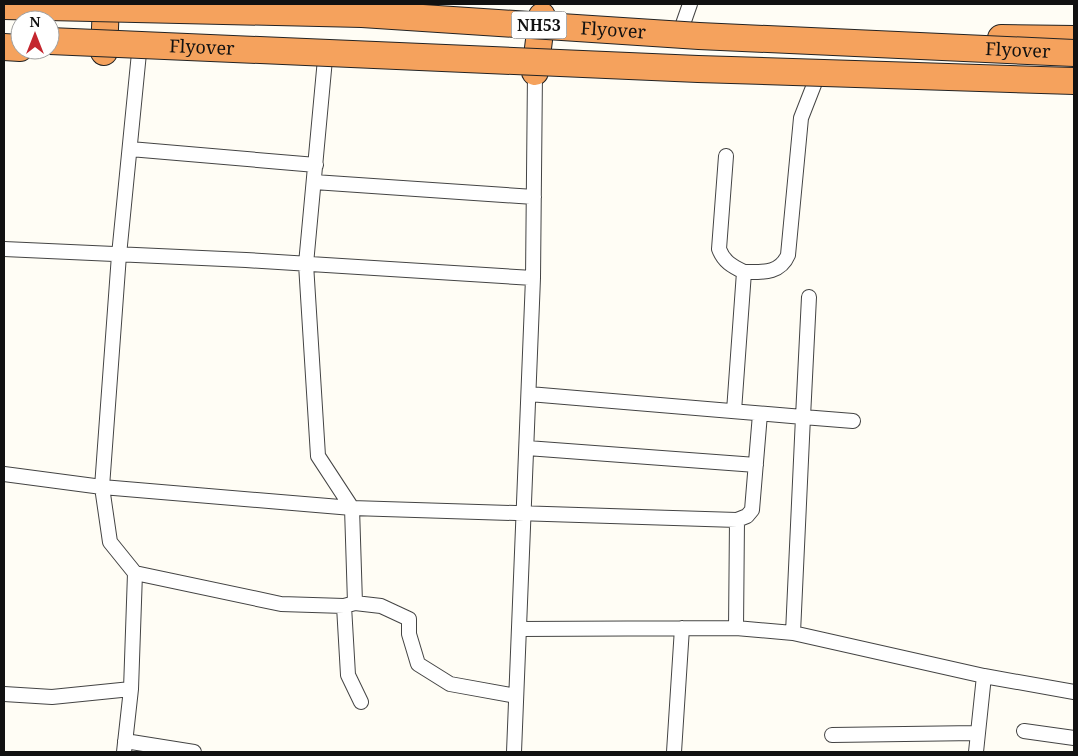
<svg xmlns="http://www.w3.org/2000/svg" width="1078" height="756" viewBox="0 0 1078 756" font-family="'Noto Serif',serif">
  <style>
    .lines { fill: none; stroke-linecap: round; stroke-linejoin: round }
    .street-casing { stroke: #444; stroke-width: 16 }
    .highway-casing { stroke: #222; stroke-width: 28 }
    .street { stroke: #fff; stroke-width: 14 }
    .highway { stroke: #f5a25d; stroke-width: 26 }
    .highway-bridge-casing { stroke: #222; stroke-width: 28; stroke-linecap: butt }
    .highway-bridge { stroke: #f5a25d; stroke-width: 26 }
    .labels { text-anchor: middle; stroke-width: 5; stroke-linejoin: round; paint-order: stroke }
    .shield { fill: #fff; stroke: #585858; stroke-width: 1 }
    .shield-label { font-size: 16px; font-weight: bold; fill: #111 }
    .street-label { font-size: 18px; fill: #111; stroke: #fff }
  </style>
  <rect width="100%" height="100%" fill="#fffdf5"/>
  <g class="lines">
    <!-- street casing -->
    <g class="street-casing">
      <path id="street" d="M683,24l7,-20
        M139,53l-20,202 -17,232 250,21 385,12 10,-4 5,-6 8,-96
        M325,59l-19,205 12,192 34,52 3,95
        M130,149l186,16
        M726,156l-7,93c5,13 13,17 25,23
        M314,182l220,15
        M4,249l242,11 287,18
        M809,297l-6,120 50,4
        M529,394l274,23 -10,216
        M734,411l10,-139c18,0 36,2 44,-17l13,-137 16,-41
        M527,448l229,17
        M4,474l98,13 8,55 25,31 -4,116 -7,63
        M135,573l146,31 63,2 11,-3 26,3 28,13v15l9,30 32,20 66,12
        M344,606l4,69 13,27
        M736,628l1,-108
        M519,629l217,-1 57,5 191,43 90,16
        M4,694l48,3 79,-8
        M1024,731l50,7
        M832,735l145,-2
        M125,741l69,11
        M514,752l19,-474 2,-206
        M674,752l8,-124
        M976,752l8,-76"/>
    </g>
    <!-- highway casing -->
    <g class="highway-casing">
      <path id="highway" d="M1001,38l73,1
        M4,47l16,1
        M104,52l2,-48
        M535,72l7,-56"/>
    </g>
    <!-- street -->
    <use href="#street" class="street"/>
    <!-- highway -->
    <use href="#highway" class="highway"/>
    <!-- highway-bridge casing -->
    <g class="highway-bridge-casing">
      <g id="highway-bridge">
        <path id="s1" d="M4,6l358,8 337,22 375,17"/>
        <path id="s2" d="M50,41l648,28 376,12"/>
      </g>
    </g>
    <!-- highway-bridge -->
    <use href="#highway-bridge" class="highway-bridge"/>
  </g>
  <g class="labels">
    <!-- shield labels -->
    <rect class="shield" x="511.5" y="11.5" width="55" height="27" rx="4"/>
    <g class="shield-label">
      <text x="539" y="31">NH53</text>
    </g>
    <!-- street labels -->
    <g class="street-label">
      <text dy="6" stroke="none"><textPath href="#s1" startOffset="610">Flyover</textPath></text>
      <text dy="6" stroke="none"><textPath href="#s2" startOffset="152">Flyover</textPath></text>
      <text dy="6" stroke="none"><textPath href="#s1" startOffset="1015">Flyover</textPath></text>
    </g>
  </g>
  <!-- border -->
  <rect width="1078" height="756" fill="none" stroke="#111111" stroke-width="10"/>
  <!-- north arrow -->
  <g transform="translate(35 35)"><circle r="24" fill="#ffffff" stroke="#a0a0a0"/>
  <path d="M0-4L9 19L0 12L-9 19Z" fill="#c4262e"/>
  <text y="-8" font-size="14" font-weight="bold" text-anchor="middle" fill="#111111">N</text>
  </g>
</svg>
